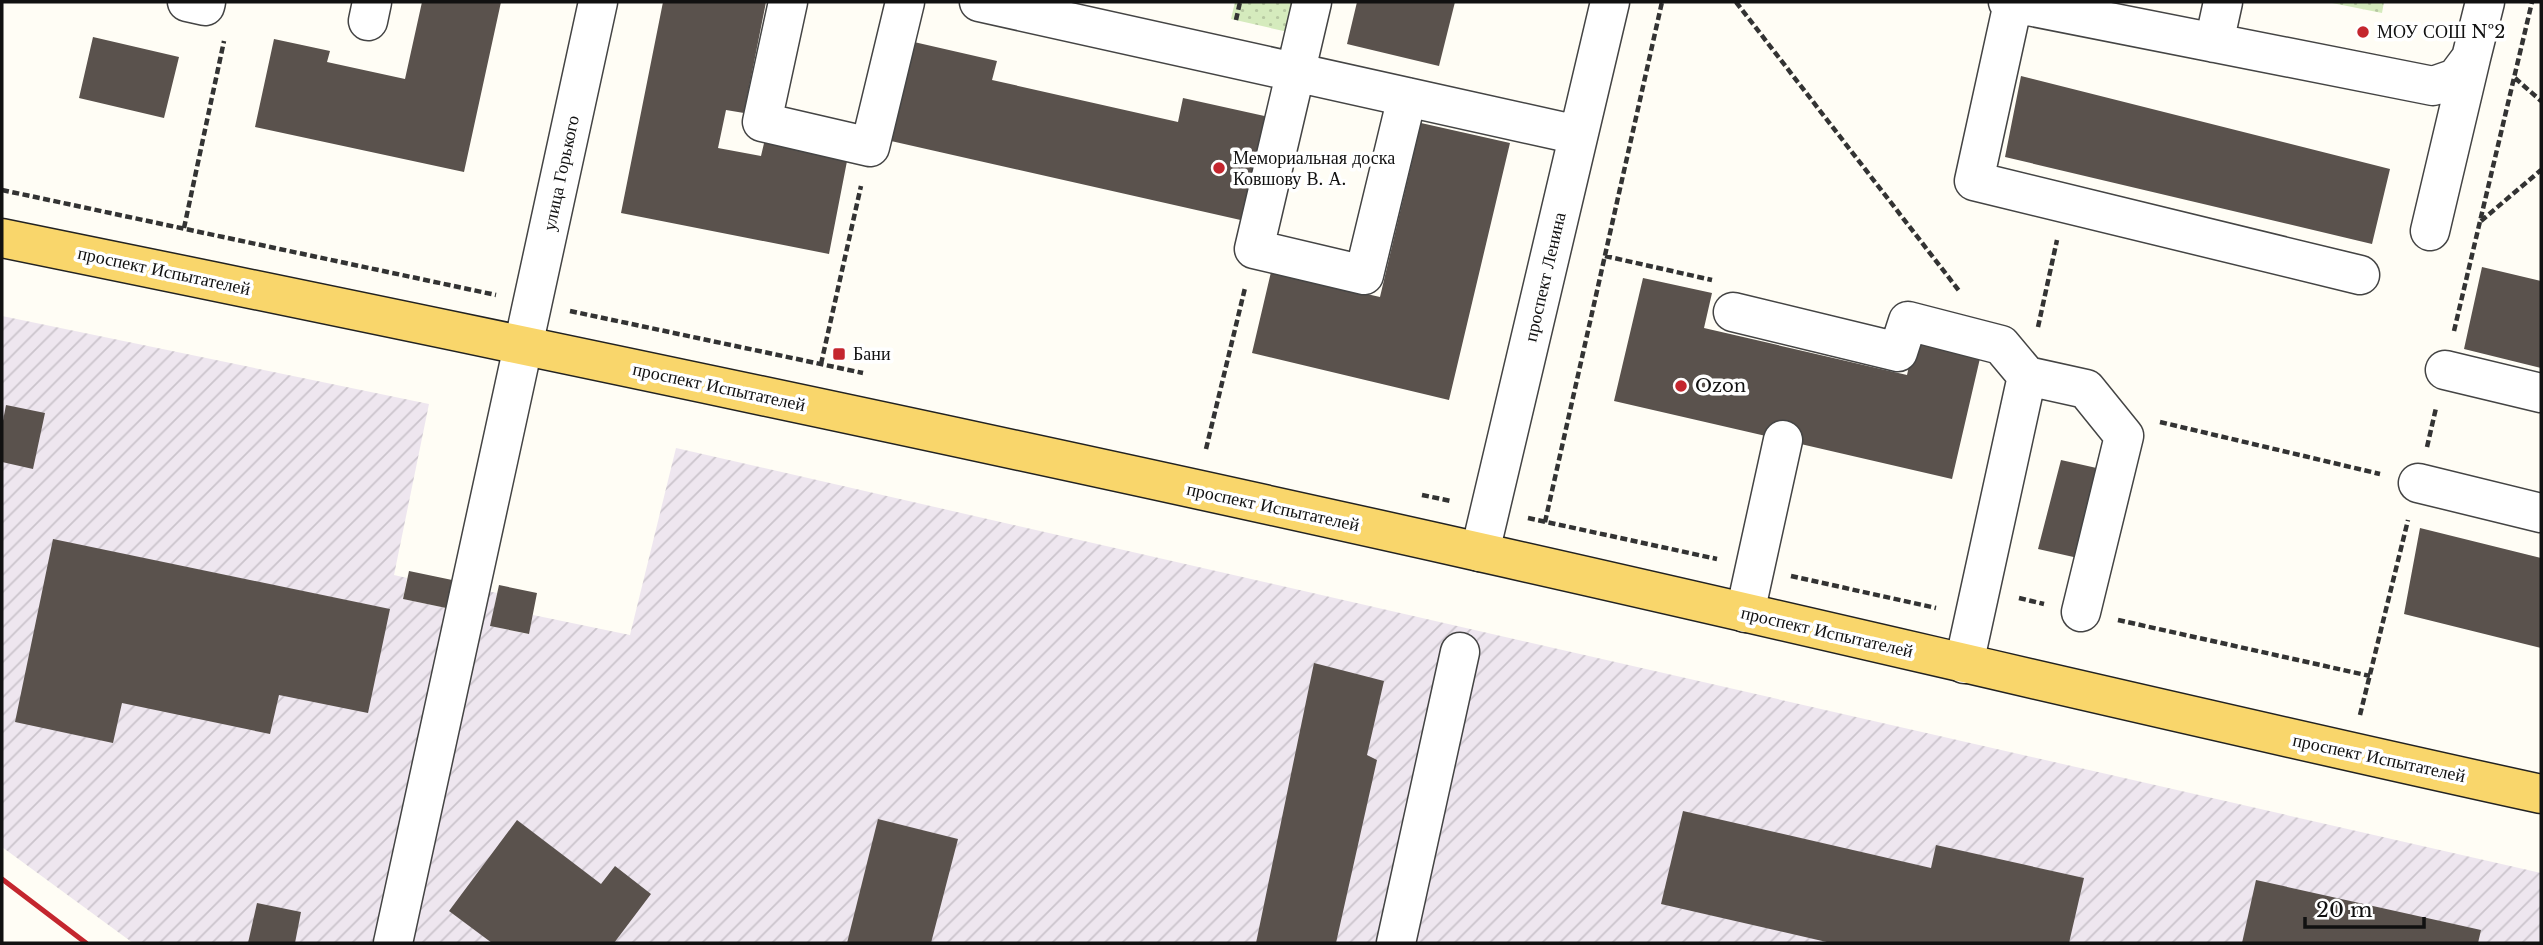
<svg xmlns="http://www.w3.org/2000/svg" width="2543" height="945" viewBox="0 0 2543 945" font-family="'Libre Baskerville',serif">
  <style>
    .industrial { fill: url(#industrial-furrows) }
    .park { fill: url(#park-dots) }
    .building { fill: #5a524d }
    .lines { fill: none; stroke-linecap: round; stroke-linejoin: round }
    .minor-casing { stroke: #444; stroke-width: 41 }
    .major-casing { stroke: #222; stroke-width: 41 }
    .path { stroke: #333; stroke-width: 4.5; stroke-dasharray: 7 3.5; stroke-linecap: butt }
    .minor { stroke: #fff; stroke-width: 38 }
    .major { stroke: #f9d66b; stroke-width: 38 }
    .rail { stroke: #c4262e; stroke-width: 5 }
    .poi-dot { fill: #c4262e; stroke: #fff; stroke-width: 2.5 }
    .labels { text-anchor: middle; stroke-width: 7; stroke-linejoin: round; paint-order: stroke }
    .poi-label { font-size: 18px; fill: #111; stroke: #fff; text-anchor: start }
    .street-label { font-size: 18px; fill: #111; stroke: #fff }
  </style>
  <defs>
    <pattern id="industrial-furrows" width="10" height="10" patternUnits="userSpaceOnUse" patternTransform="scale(1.75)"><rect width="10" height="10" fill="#eee6ef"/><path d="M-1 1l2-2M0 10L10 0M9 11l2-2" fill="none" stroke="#cbc4cc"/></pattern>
    <pattern id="park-dots" width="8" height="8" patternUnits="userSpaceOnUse" patternTransform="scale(1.75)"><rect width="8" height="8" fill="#d5ebbd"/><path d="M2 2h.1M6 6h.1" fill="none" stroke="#b6c8a1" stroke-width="1.8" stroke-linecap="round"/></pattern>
  </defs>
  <rect width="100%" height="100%" fill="#fffdf5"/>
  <!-- industrial -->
  <path class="industrial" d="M2,316l427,88 -35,171 13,3 -4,21 48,10 20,-21 26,5 -6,33 37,8 5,-19 97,20 46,-187 1865,425v70h-2408l-131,-96z"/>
  <!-- park -->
  <path class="park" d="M1235,2h60l-7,30 -57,-13z
    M2327,2h57l-2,11z"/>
  <!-- building -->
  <path class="building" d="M422,2h79l-37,170 -209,-45 19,-88 56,12 -3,11 78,17z
    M663,2h103l-22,111 -18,-3 -8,38 43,8 4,-17 83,17 -19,98 -208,-41z
    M1357,2h98l-16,64 -92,-22z
    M93,37l86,20 -15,61 -85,-20z
    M914,42l83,19 -5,19 186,42 5,-24 86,19 -24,104 -354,-80z
    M2021,76l369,93 -18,75 -367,-87z
    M1421,123l89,20 -61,257 -197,-47 19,-81 109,25z
    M2482,267l59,14v87l-77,-19z
    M1643,278l69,15 -8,35 203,47 8,-36 66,15 -29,125 -338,-78z
    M6,405l39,8 -12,56 -31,-7v-36z
    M2061,460l40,9 -23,89 -40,-9z
    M2420,528l121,30v90l-137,-34z
    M53,539l337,70 -22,104 -89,-18 -9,39 -148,-31 -9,40 -98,-21z
    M409,571l48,10 -6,28 -48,-10z
    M499,585l38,8 -8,41 -39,-8z
    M1314,663l70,18 -17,74 10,5 -41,183h-80z
    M1683,811l248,57 5,-23 148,33 -15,65h-238l-170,-39z
    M878,819l80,20 -27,104h-84z
    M517,820l84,64 14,-18 36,28 -37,49h-122l-43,-32z
    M2256,880l225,50 -3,13h-236z
    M257,903l44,9 -6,31h-47z"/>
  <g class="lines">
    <!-- minor casing -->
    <g class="minor-casing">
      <path id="minor" d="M187,2l18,4 1,-4
        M788,2l-26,120 108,25 35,-145
        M979,2l599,133
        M1312,2l-58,247 110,26 43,-178
        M2008,2l425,84 23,-8 15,-20 14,-56
        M2013,3l-39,178 386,94
        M368,21l4,-19
        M2214,43l9,-41
        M2430,231l41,-173
        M1733,312l165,40 10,-31 93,24 26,31 -63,288
        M2445,370l96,23
        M2027,376l59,13 38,47 -43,176
        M2418,483l123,30
        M1480,552l130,-550
        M1745,613l38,-173
        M393,943l205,-941
        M1396,943l64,-291"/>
    </g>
    <!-- major casing -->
    <g class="major-casing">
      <path id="major" d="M2,238c495,101 989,204 1482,315 353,79 704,164 1057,241"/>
    </g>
    <!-- path -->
    <path class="path" d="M1736,2l224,290
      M1236,20l4,-18
      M2515,78l26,23
      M2,190l494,105
      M2481,221l60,-51
      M184,228l40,-187
      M1605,256l107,24
      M570,311l293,62
      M2038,327l19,-87
      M2454,331l78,-329
      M821,364l40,-178
      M2160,422l220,52
      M2427,447l9,-39
      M1206,449l39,-161
      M1422,495l29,6
      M1528,518l189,41
      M1545,522l117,-520
      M1791,576l145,32
      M2019,598l25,6
      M2118,620l252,56
      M2360,715l48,-195"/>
    <!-- minor -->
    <use href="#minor" class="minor"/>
    <!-- major -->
    <use href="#major" class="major"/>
    <!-- rail -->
    <path class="rail" d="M2,879l84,64"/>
  </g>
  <!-- markers -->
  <g class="poi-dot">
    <circle cx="2363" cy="32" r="7"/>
    <circle cx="1219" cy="168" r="7"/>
    <rect x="832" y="347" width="14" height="14" rx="3.5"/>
    <circle cx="1681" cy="386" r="7"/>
  </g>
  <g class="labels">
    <!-- poi labels -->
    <g class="poi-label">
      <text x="2377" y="38">МОУ СОШ №2</text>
      <text x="1233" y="164">Мемориальная доска<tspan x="1233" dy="21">Ковшову В. А.</tspan></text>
      <text x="853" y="360">Бани</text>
      <text x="1695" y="392">Ozon</text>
    </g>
    <!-- street labels -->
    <g class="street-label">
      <text transform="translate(561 173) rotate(-78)" y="6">улица Горького</text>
      <text transform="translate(164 271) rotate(12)" y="6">проспект Испытателей</text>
      <text transform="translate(1545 277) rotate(-77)" y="6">проспект Ленина</text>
      <text transform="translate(719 387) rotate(12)" y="6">проспект Испытателей</text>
      <text transform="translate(1273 507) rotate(12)" y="6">проспект Испытателей</text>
      <text transform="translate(1827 632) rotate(13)" y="6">проспект Испытателей</text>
      <text transform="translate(2379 758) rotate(12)" y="6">проспект Испытателей</text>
    </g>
  </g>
  <!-- border -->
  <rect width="2543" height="945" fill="none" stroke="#111111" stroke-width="7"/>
  <!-- scale -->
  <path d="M2305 917v10h119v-10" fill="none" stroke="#111111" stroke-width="3.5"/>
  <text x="2316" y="917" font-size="21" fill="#111111" stroke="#ffffff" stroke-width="5" paint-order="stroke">20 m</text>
</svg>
